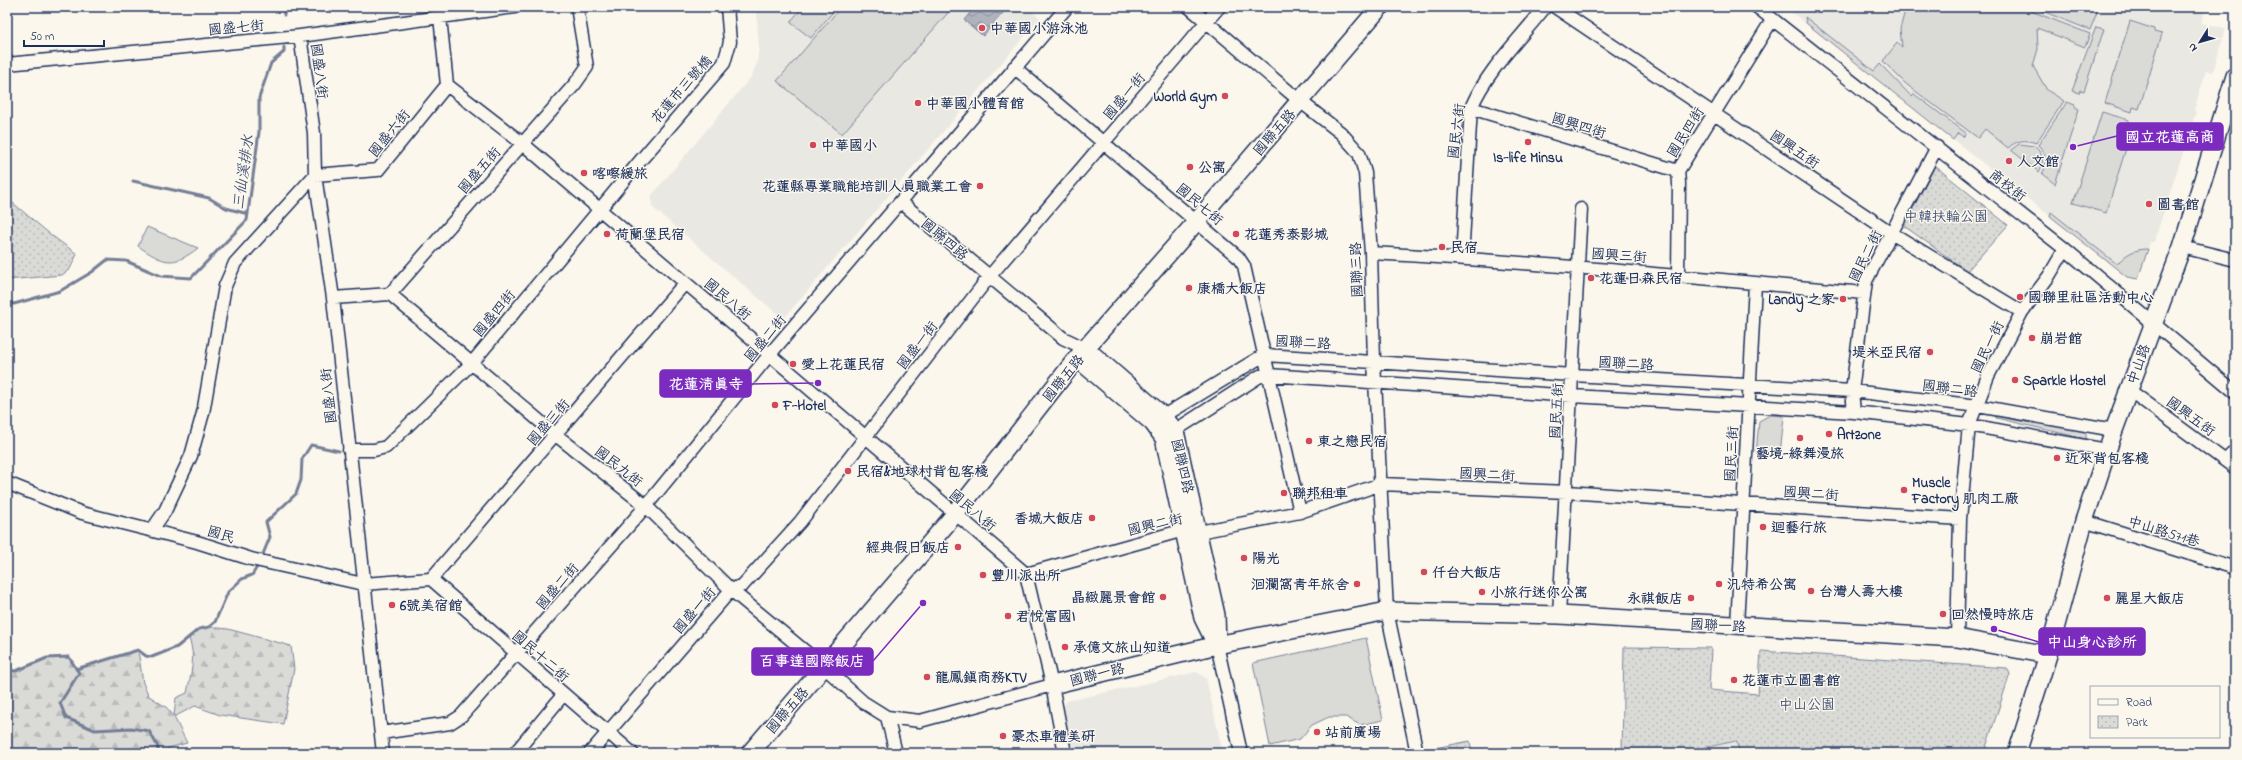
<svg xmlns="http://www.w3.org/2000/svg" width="2242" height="760" viewBox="0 0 2242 760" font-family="'Indie Flower','LXGW WenKai TC',sans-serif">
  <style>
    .built { fill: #eae8e2 }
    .grass { fill: #dadad7; stroke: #7a849a }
    .forest { fill: url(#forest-firs); stroke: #7a849a }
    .park { fill: url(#park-dots); stroke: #7a849a }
    .water { fill: url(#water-waves); stroke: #747e96 }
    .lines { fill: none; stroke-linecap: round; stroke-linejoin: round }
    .stream { stroke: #747e96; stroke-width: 3 }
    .street-casing { stroke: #1b2f5e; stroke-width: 15 }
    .secondary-casing { stroke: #1b2f5e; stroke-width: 20 }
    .street { stroke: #fbf7ec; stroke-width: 12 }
    .secondary { stroke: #fbf7ec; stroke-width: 17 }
    .poi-dot { fill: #d1495b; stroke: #fbf7ec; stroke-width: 1.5 }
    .labels { text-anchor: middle; stroke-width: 3; stroke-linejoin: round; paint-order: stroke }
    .street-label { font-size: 14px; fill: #1b2f5e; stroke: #fbf7ec }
    .poi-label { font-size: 14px; font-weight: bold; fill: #1b2f5e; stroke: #fbf7ec; text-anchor: start }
    .park-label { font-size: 14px; fill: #415176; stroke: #fbf7ec }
    .water-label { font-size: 15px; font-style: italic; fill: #47577a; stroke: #fbf7ec }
    .leader { fill: none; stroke: #7b2cbf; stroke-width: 1.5 }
    .callout-dot { fill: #7b2cbf; stroke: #fbf7ec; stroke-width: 1.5 }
    .callout { fill: #7b2cbf; stroke: #7b2cbf; stroke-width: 1.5 }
    .callout-label { font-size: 15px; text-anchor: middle; font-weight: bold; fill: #fff }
  </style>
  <defs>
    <pattern id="forest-firs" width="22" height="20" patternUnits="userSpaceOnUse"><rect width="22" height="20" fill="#dadad7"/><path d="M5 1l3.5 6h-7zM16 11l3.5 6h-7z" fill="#babbbb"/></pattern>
    <pattern id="park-dots" width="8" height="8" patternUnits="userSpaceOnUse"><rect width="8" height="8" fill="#dadad7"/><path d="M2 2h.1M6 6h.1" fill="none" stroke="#babbbb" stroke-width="1.8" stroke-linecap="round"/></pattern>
    <pattern id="water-waves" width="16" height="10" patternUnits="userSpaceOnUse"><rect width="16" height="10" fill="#afb3bb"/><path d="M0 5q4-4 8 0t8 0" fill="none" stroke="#8e929b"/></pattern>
  </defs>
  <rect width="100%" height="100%" fill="#fbf7ec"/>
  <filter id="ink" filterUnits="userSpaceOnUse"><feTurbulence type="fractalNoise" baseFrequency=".025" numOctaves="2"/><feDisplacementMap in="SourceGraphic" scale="8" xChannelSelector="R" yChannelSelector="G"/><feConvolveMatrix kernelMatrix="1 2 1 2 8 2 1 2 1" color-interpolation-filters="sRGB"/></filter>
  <g filter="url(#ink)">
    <!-- built -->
    <path class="built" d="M756,7h270l14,11 -254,298 -5,1 -129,-110v-12l99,-118 6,-14 2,-16z
      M1785,7h421l-5,16 25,5 -13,44 -7,-2 -12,41 2,1 -42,130h-4l-12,37 -11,-2z
      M1197,672l9,6 16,71 -3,4h-147l-10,-45 5,-7z
      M1738,741l3,12h-52z"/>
    <!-- grass -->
    <path class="grass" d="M803,7h34l-26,31 -21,-16z
      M841,7h112l-111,127 -65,-53z
      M1906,7h115l69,27 -5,13 -48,-19 1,21 -5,17 14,24 17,11 -28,42c-11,-4 -19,-3 -28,5l-23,-19 -7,9 -72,-54 -23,-23 14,-18 5,4 -2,-18z
      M2032,7h67l-9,23z
      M1805,17l69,54 6,-7 32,33 2,-3 52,39 -3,4 -5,-4 -5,7 -147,-117z
      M2130,21l24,8v3l8,2 -23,75 -6,-2 -1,5 -27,-9z
      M2096,27l8,2 -20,62 -4,-1 -1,3 -7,-2z
      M2067,102l8,3v2l4,2 -24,75 -13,-10c6,-10 5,-21 -4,-29z
      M2102,112l27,8 -1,4 5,2 -27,87 -33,-10z
      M2019,144l15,2c9,7 11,16 5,26l-28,-22z
      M2051,212l66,52c9,-10 17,-15 31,-15l-10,30 -11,-2 -77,-61z
      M147,227l51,21c-25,20 -35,15 -60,-2z
      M1995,411l91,20v8l-90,-21z
      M1770,415l14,1 -4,39 -24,-2 3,-32z
      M1366,638l17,82 -23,5 -14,-8h-17l-17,8 -12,14 -30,7 -17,-83z"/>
    <!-- forest -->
    <path class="forest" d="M209,627l19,2 63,17 3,23 -11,55 -63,-9 -25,-9 -21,11 13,26 -19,5 -1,5h-160v-82h9l31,-13 22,-1 8,12 61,-19 5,33 6,13 17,11 8,9 2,-18 11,-5c4,-20 9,-35 2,-55l10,-9z"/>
    <!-- park -->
    <path class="park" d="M1935,166l73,59 -41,46 -63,-45z
      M7,198l44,37 26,19 -7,15 -8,6 -55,5z
      M1624,647l87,1 -2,42 49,4 3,-43 246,17 3,6 -26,79h-244l-4,-12 -56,12h-58z
      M1470,741l2,12h-36l-1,-5z"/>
    <!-- water -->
    <path class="water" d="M975,7h33l-25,29 -19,-16z"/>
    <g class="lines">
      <!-- stream -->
      <path class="stream" d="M284,7v8
        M133,181l76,17 17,10 22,6
        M7,302l7,2 46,-13 32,-19 15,-12 19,1 35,15 30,2 56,-58 12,-88v-34l12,-35 13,-11v-5
        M261,559l9,-22 -4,-15 30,-28 5,-14 1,-21 9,-14 28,6
        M76,669l62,-19 8,6 6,1 25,-10 22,-18 10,-2 6,-5 13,-30 14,-13 10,-4 7,-11
        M7,670l9,1 31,-13 22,-1 10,16 -19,30 6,15 29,12 36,-2 18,3 8,14 2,8"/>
      <!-- street casing -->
      <g class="street-casing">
        <path id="street" d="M1189,7l111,94 41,32 18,20 6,20 6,80 3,108 13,250 30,142
          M1555,7l338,227 129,78
          M1757,7l308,242 170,143
          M440,17l7,68 75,58 504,431 26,111 13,68
          M300,36l14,97 1,42 18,123 50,455
          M7,64l293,-28 215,-29
          M1014,67l224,190 6,9 56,246
          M1471,108l207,63
          M901,202l162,136 23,11
          M2182,247l53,13
          M1371,253c165,9 328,25 492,40
          M1462,258l9,-150c16,-38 49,-69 74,-101
          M1678,275l1,-92 -1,-12 94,-151
          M390,294l166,141 90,71 85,84 93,77 39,35 24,15 33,4 132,-36
          M333,298l57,-4 185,-210 12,-17 -10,-60
          M2129,390l106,78
          M1854,412l-2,-21 14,-110 71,-134
          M1157,420l107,-65 309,20 279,16 126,15 136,24
          M1168,435l92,-59 9,-1 303,21 282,16 115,13 138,25
          M349,450h25l12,-3 86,-84 168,-202 84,-98 6,-21 -3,-35
          M2226,460l9,-9
          M7,483l75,30 115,29 54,17 112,25 68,-5
          M2084,521l151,47
          M152,530l13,-19 26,-55 12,-43 22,-127 10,-23 80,-88 63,-5 69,-85
          M1026,574l158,-44 15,2 101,-20 81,-28 186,8 393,27
          M431,579l254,-296
          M431,579l201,174
          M1559,615l22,-406
          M1737,626l18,-342
          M1957,638l3,-119 9,-94 19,-49 34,-64 27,-36 16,-27
          M1217,645l24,108
          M887,717l9,36
          M381,733l69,-10 11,-7 185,-210 124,-152 297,-347
          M515,753l48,-58
          M590,753l141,-163 12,-5 57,-63 189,-245 230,-270"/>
      </g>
      <!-- secondary casing -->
      <g class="secondary-casing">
        <path id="secondary" d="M1086,349l77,67 12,15 41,184 1,30
          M1077,358l76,65 11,15 39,180 12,24
          M1052,685l165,-40 170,-34 172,4 398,23 91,17
          M750,753l205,-239 122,-156 120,-137 183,-214
          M2017,753l31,-98 36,-134 30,-91 68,-183 53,-171"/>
      </g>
      <!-- street -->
      <use href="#street" class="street"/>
      <!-- secondary -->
      <use href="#secondary" class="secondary"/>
    </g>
  </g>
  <!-- markers -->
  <g class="poi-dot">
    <circle cx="982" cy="28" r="4"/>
    <circle cx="1225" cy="96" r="4"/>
    <circle cx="918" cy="103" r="4"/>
    <circle cx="1528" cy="142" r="4"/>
    <circle cx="813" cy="145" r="4"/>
    <circle cx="2009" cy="161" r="4"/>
    <circle cx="1190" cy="167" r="4"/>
    <circle cx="584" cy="173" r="4"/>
    <circle cx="980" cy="186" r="4"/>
    <circle cx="2149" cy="204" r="4"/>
    <circle cx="607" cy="234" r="4"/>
    <circle cx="1236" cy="234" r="4"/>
    <circle cx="1442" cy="247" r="4"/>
    <circle cx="1591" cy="278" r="4"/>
    <circle cx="1189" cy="288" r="4"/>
    <circle cx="2020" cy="297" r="4"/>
    <circle cx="1843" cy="299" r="4"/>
    <circle cx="2032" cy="338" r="4"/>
    <circle cx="1930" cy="352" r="4"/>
    <circle cx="793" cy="364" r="4"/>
    <circle cx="2015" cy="380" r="4"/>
    <circle cx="775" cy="405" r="4"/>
    <circle cx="1829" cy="434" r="4"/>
    <circle cx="1800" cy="438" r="4"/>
    <circle cx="1309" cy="441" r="4"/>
    <circle cx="2057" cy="458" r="4"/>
    <circle cx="848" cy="471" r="4"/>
    <circle cx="1904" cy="490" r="4"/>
    <circle cx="1284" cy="493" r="4"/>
    <circle cx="1092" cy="518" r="4"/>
    <circle cx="1763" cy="527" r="4"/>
    <circle cx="958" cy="547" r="4"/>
    <circle cx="1244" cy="558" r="4"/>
    <circle cx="1424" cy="572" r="4"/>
    <circle cx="983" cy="575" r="4"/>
    <circle cx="1357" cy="584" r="4"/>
    <circle cx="1719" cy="584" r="4"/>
    <circle cx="1811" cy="591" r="4"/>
    <circle cx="1482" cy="592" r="4"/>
    <circle cx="1163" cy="597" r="4"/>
    <circle cx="1691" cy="598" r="4"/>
    <circle cx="2107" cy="598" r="4"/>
    <circle cx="392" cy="605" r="4"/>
    <circle cx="1943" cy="614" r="4"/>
    <circle cx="1008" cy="616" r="4"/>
    <circle cx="1065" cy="647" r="4"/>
    <circle cx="927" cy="677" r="4"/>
    <circle cx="1734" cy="680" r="4"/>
    <circle cx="1317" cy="732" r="4"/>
    <circle cx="1003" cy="736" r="4"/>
  </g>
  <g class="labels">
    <!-- street labels -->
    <g class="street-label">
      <text transform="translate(236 27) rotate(-5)" y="5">國盛七街</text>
      <text transform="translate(320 71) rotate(83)" y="5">國盛八街</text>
      <text transform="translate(681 89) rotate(-49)" y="5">花蓮市三號橋</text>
      <text transform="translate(1124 96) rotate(-50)" y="5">國盛一街</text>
      <text transform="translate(1579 125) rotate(17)" y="5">國興四街</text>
      <text transform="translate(1456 131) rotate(-83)" y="5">國民六街</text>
      <text transform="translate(1274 132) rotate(-49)" y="5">國聯五路</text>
      <text transform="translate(1685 132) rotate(-58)" y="5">國民四街</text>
      <text transform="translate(389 133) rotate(-51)" y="5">國盛六街</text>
      <text transform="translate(1795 149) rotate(34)" y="5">國興五街</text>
      <text transform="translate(479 170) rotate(-49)" y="5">國盛五街</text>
      <text transform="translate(2008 185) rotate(38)" y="5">商校街</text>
      <text transform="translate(1200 204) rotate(40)" y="5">國民七街</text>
      <text transform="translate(945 239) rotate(40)" y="5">國聯四路</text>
      <text transform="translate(1619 255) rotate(4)" y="5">國興三街</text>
      <text transform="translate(1865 256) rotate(-64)" y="5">國民二街</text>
      <text transform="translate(1356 270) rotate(-92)" y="5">國聯三路</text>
      <text transform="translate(728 299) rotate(40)" y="5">國民八街</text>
      <text transform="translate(494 313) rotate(-50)" y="5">國盛四街</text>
      <text transform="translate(765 338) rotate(-50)" y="5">國盛二街</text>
      <text transform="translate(1303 342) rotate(3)" y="5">國聯二路</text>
      <text transform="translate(917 345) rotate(-52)" y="5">國盛一街</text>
      <text transform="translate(1987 347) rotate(-64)" y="5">國民一街</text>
      <text transform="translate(1626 363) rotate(3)" y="5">國聯二路</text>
      <text transform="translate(2138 364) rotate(-70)" y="5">中山路</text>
      <text transform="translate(1063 378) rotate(-51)" y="5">國聯五路</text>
      <text transform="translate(1950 388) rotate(7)" y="5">國聯二路</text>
      <text transform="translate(328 396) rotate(-96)" y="5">國盛八街</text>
      <text transform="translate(1556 411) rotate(-87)" y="5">國民五街</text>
      <text transform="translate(2191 416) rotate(36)" y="5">國興五街</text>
      <text transform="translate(548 422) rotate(-49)" y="5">國盛三街</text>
      <text transform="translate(1731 454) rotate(-87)" y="5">國民三街</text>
      <text transform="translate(619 466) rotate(38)" y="5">國民九街</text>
      <text transform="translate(1183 466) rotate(77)" y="5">國聯四路</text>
      <text transform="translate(1487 474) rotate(3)" y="5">國興二街</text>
      <text transform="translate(1811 493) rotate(4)" y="5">國興二街</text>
      <text transform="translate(973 510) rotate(40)" y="5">國民八街</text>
      <text transform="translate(1155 524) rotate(-13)" y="5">國興二街</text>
      <text transform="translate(2164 531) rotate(17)" y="5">中山路571巷</text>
      <text transform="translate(221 534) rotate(17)" y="5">國民</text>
      <text transform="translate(557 586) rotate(-49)" y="5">國盛二街</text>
      <text transform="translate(694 610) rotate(-49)" y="5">國盛一街</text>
      <text transform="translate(1718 625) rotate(3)" y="5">國聯一路</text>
      <text transform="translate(541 656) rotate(41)" y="5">國民十二街</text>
      <text transform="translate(1097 674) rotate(-14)" y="5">國聯一路</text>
      <text transform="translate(787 710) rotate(-49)" y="5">國聯五路</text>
    </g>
    <!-- poi labels -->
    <g class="poi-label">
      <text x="990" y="33">中華國小游泳池</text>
      <text x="1217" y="101" text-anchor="end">World Gym</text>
      <text x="926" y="108">中華國小體育館</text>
      <text x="821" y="150">中華國小</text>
      <text x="1528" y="162" text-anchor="middle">Is-life Minsu</text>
      <text x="2017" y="166">人文館</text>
      <text x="1198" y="172">公寓</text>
      <text x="592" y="178">喀嚓緩旅</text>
      <text x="972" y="191" text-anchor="end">花蓮縣專業職能培訓人員職業工會</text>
      <text x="2157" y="209">圖書館</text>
      <text x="615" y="239">荷蘭堡民宿</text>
      <text x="1244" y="239">花蓮秀泰影城</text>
      <text x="1450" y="252">民宿</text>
      <text x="1599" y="283">花蓮日森民宿</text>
      <text x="1197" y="293">康橋大飯店</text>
      <text x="2028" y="302">國聯里社區活動中心</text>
      <text x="1835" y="304" text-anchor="end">Landy 之家</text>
      <text x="2040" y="343">崩岩館</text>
      <text x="1922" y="357" text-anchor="end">堤米亞民宿</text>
      <text x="801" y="369">愛上花蓮民宿</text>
      <text x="2023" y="385">Sparkle Hostel</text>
      <text x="783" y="410">F-Hotel</text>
      <text x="1837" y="439">Artzone</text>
      <text x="1317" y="446">東之戀民宿</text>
      <text x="1800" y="458" text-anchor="middle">藝境-綠舞漫旅</text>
      <text x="2065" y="463">近來背包客棧</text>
      <text x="856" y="476">民宿&amp;地球村背包客棧</text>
      <text x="1912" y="487">Muscle<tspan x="1912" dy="16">Factory 肌肉工廠</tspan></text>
      <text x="1292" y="498">聯邦租車</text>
      <text x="1084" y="523" text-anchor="end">香城大飯店</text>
      <text x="1771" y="532">迴藝行旅</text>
      <text x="950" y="552" text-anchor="end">經典假日飯店</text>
      <text x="1252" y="563">陽光</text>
      <text x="1432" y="577">仟台大飯店</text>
      <text x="991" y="580">豐川派出所</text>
      <text x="1349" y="589" text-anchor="end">洄瀾窩青年旅舍</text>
      <text x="1727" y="589">汎特希公寓</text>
      <text x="1819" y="596">台灣人壽大樓</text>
      <text x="1490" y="597">小旅行迷你公寓</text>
      <text x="1155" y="602" text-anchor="end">晶緻麗景會館</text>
      <text x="1683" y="603" text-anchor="end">永祺飯店</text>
      <text x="2115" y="603">麗星大飯店</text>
      <text x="400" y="610">6號美宿館</text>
      <text x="1951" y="619">回然慢時旅店</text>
      <text x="1016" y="621">君悅富國I</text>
      <text x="1073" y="652">承億文旅山知道</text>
      <text x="935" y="682">龍鳳鎮商務KTV</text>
      <text x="1742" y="685">花蓮市立圖書館</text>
      <text x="1325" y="737">站前廣場</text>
      <text x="1011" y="741">豪杰車體美研</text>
    </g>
    <!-- park labels -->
    <g class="park-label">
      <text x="1946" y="221">中韓扶輪公園</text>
      <text x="1807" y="709">中山公園</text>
    </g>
    <!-- water labels -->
    <g class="water-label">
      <text transform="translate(243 172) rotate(-82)" y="5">三仙溪排水</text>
    </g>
  </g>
  <!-- callouts -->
  <path class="leader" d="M2073 147L2117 136M818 383L751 384M1994 629L2039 642M923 603L873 661"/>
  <g class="callout-dot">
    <circle cx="2073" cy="147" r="4"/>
    <circle cx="818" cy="383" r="4"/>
    <circle cx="1994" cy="629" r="4"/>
    <circle cx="923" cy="603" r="4"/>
  </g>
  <g class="callout">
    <rect x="2117" y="123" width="106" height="27" rx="4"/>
    <rect x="660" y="370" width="91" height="27" rx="4"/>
    <rect x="2039" y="628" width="106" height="27" rx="4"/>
    <rect x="752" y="648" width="121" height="27" rx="4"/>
  </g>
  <g class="callout-label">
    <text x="2170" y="142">國立花蓮高商</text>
    <text x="706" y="389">花蓮清真寺</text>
    <text x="2092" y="647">中山身心診所</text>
    <text x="812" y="666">百事達國際飯店</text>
  </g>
  <!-- margin -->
  <rect width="2242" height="760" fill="none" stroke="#fbf7ec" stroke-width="24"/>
  <rect x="12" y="12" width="2218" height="736" fill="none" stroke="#1b2f5e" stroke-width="1.5" filter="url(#ink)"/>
  <!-- legend -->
  <rect x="2090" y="686" width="130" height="52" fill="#fbf7ec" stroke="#a1a7b3"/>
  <rect x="2098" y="699" width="20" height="6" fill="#fbf7ec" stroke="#a1a7b3"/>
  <text x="2126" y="706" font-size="12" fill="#1b2f5e">Road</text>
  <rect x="2098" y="716" width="20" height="12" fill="url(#park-dots)" stroke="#a1a7b3"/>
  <text x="2126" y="726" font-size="12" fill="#1b2f5e">Park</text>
  <!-- north arrow -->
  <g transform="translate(2200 42) rotate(233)" stroke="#fbf7ec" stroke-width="3" paint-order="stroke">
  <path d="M0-3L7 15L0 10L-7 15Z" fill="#1b2f5e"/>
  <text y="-6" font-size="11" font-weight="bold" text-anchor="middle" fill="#1b2f5e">N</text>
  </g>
  <!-- scale -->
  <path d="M24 40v6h80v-6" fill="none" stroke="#1b2f5e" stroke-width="2"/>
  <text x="30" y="40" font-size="12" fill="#1b2f5e" stroke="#fbf7ec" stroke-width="3" paint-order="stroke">50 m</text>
</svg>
